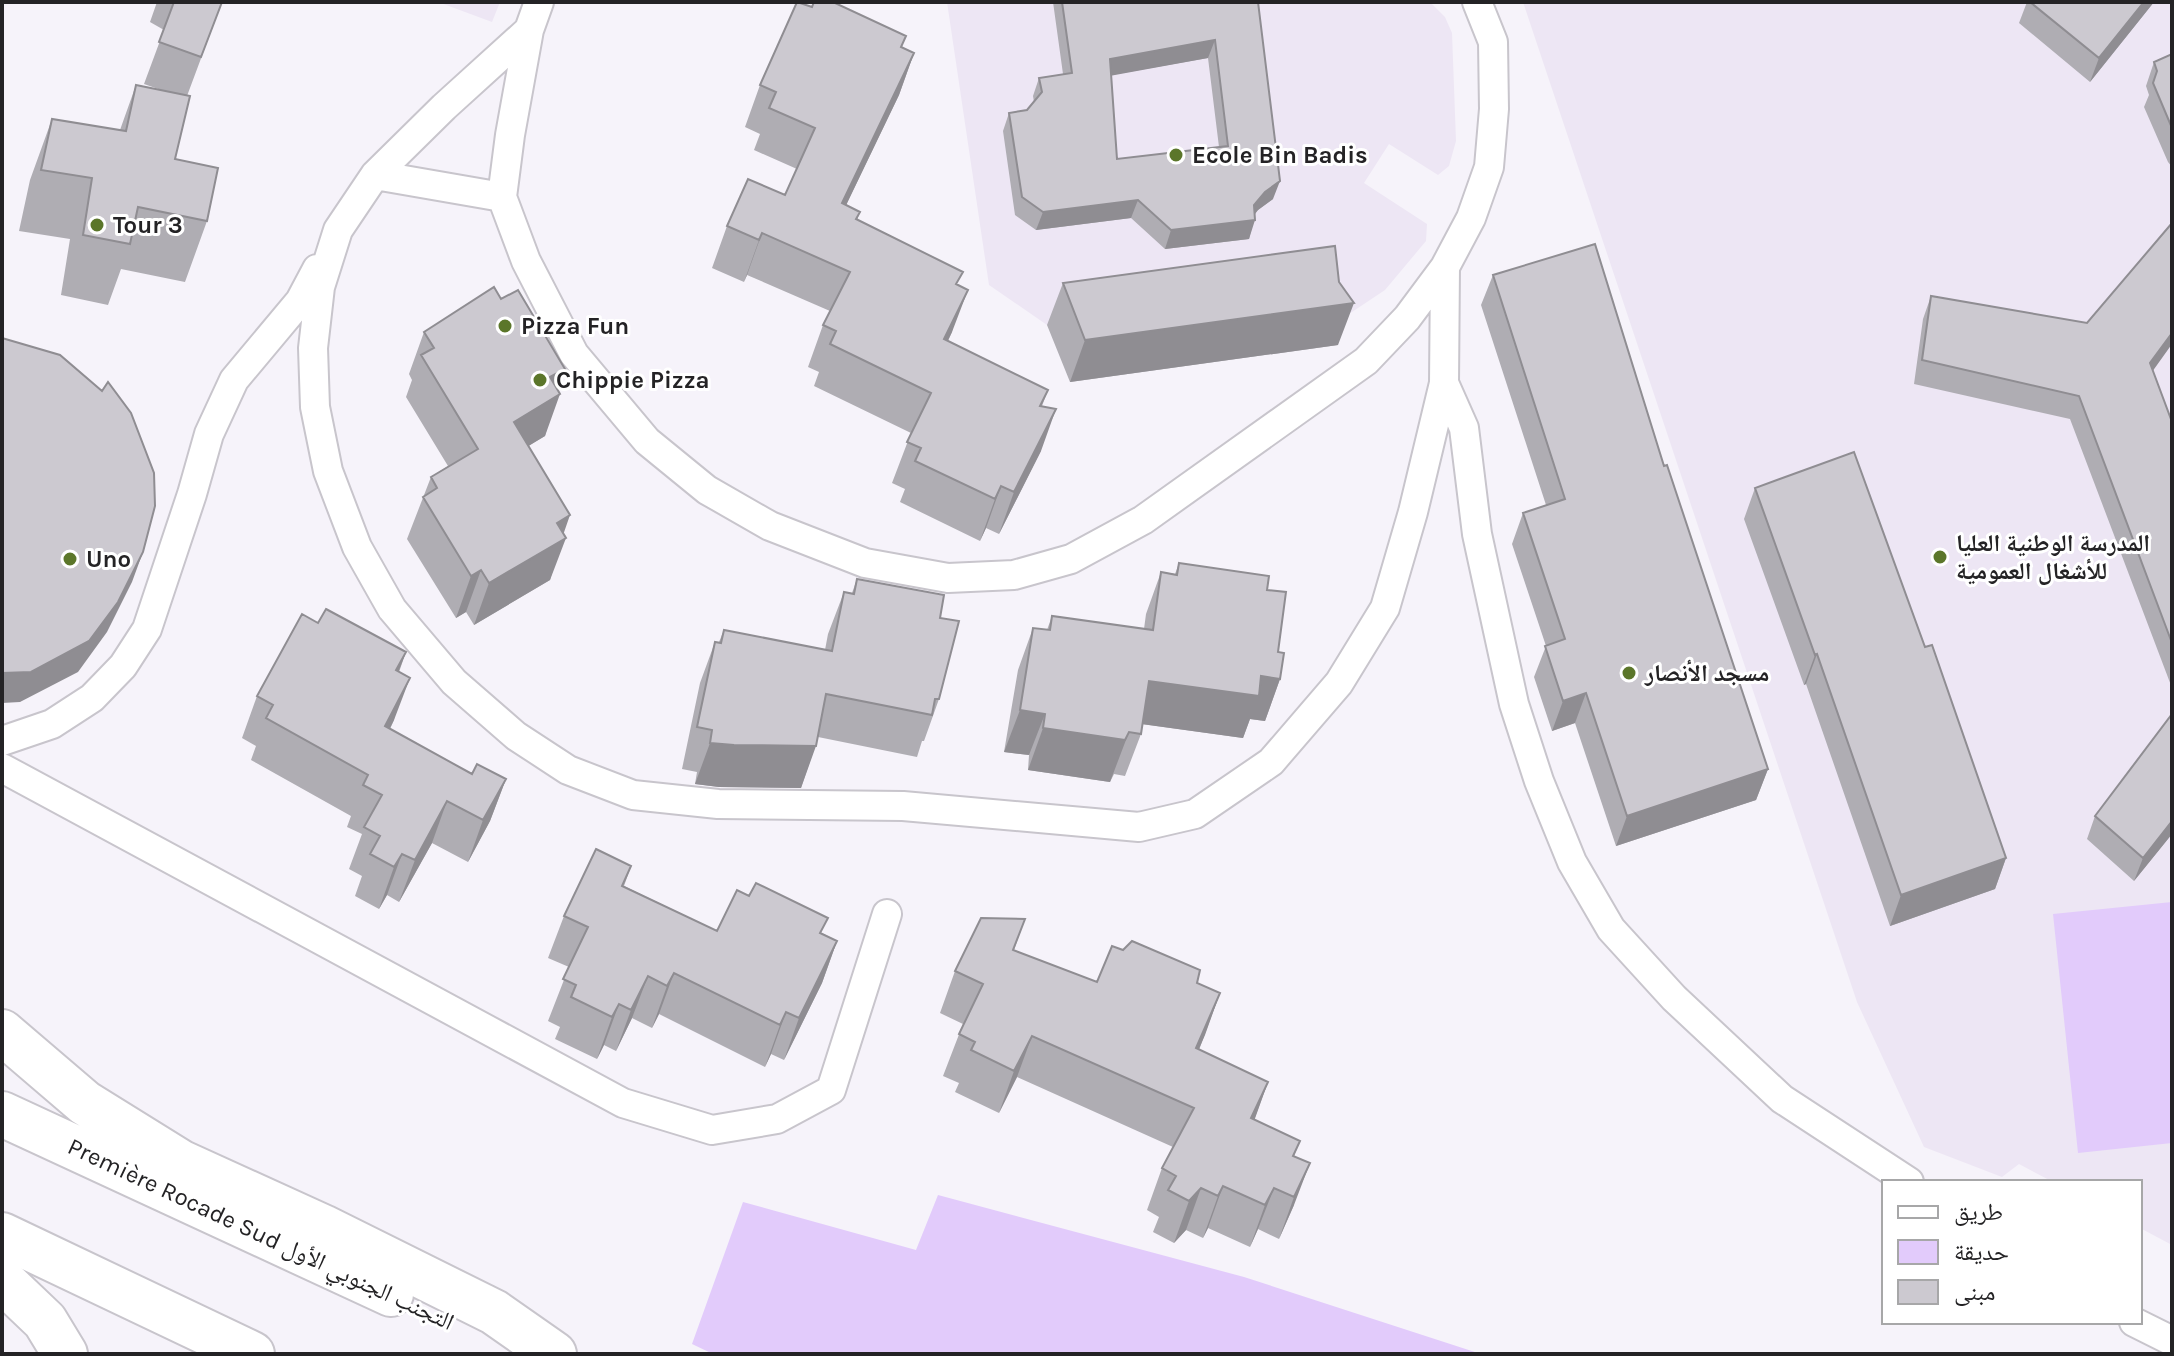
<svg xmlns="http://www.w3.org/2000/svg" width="2174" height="1356" viewBox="0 0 2174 1356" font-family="Karla,'Noto Naskh Arabic',sans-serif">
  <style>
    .built { fill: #ede6f4 }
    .green { fill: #e2cbfb }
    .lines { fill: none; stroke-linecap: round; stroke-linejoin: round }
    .minor-casing { stroke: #c8c5cc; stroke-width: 32 }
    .trunk-casing { stroke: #c8c5cc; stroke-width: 48 }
    .motorway-casing { stroke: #c8c5cc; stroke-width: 48 }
    .minor { stroke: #fff; stroke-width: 28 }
    .trunk { stroke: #fff; stroke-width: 44 }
    .motorway { stroke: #fff; stroke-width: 44 }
    .wall { fill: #afadb3; fill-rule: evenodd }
    .shaded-wall { fill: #8f8d92 }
    .building { fill: #ccc9d0; stroke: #8f8d92; stroke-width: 2; fill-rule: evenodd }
    .poi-dot { fill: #5b762a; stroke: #fff; stroke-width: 3 }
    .labels { text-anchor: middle; stroke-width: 6; stroke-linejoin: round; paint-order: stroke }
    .poi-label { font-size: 24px; font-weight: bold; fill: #242325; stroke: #fff; text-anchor: start }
    .street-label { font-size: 24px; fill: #242325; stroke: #fff }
  </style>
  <rect width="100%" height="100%" fill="#f6f3fa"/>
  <!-- built -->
  <path class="built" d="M438,2h62l-8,20z
    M947,2h483l15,15 7,16 4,108 -7,25 -11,9 -49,-31 -25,39 63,41 -1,17 -41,49 -33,22 -28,12 -5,-36 -272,37 -58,-40z
    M1523,2h649v1243l-32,-17v-46h-87l-34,-18 -17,13 -78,-30 -67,-145z"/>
  <!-- green -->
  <path class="green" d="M2172,902v241l-94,10 -25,-239z
    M938,1195l306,82 237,77h-768l-21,-10 51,-142 173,48z"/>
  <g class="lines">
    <!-- minor casing -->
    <g class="minor-casing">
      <path id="minor" d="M539,2l-10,28 -19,105 -8,62 24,64 48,93 73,87 60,49 63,36 95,37 83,15 66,-3 57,-16 72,-39 223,-159 41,-43 38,-51 26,-49 18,-51 5,-58 -1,-67 -16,-40
        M529,30l-85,77 -69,68 -37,55 -18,57 -7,61 2,59 13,64 29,76 35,62 62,73 62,54 52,34 65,25 85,9 185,2 236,21 56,-13 76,-52 68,-79 46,-75 28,-96 31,-129 1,-116
        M375,175l127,22
        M1444,383l20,45 13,106 37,170 25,77 33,81 39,67 63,69 108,101 127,83
        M2,741l50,-17 40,-26 31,-32 24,-37 45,-135 17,-60 25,-54 66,-79 17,-32
        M2,768l621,335 89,27 65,-11 54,-29 56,-176
        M2134,1322l38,19"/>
    </g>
    <!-- trunk casing -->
    <g class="trunk-casing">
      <path id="trunk" d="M2,1280l43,41 20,33"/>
    </g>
    <!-- motorway casing -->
    <g class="motorway-casing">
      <path id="motorway" d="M2,1032l83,71 95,59 143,65 171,85 60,42
        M2,1114l389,180
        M2,1235l250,119"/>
    </g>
    <!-- minor -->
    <use href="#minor" class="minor"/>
    <!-- trunk -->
    <use href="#trunk" class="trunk"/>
    <!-- motorway -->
    <use href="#motorway" class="motorway"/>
  </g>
  <!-- wall -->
  <path class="wall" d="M157,2h65l-35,94 -12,63 32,62 -22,61 -64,-13 -13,36 -47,-10 9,-56 -51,-8 11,-51 22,-61 68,11 16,-45 28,6 -20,-7 20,-54 -14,-8z
    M1053,2h205l15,197 -15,11 -3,4 -6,25 -84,10 -34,-31 -95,12 -21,-15 -12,-84 6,-18 18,-3 7,-8 -1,-6 6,-18 24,-4zM1208,58l11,89 -102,12 -6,-84z
    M2027,2h127l-64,80 -71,-59z
    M901,47l13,6 -15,42 -53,110 14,7 -3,8 101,65 -6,47 -4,9 100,49 -6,16 -1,45 -42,83 -13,-6 -6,13 -80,-39 5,-13 -13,-6 19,-50 -97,-47 5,-14 -11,-5 15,-42 7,-14 -83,-36 -3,7 -32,-14 15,-42 58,-31 12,-26 -43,-19 6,-16 -15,-7 15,-42z
    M2172,54v113l-4,-5 -24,-55 5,-12 -3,-9 8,-24z
    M1493,275l171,191 104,303 -12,31 -140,46 -41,-123 -23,8 -18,-54 12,-31 -34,-102 11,-31 23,-8 -65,-200z
    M1063,283l275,62 -268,37 -23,-57z
    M1931,296l156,27 66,48 19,51v266l-102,-269 -156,-35 9,-65z
    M424,332l133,57 -12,47 -17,10 35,88 -13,46 -76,45 -8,-13 -10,6 -49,-79 24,-62 17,-11 -42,-69 6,-17 -3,-6z
    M1755,488l170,159 81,211 -11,31 -105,37 -84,-242 -2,1 -60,-166z
    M1179,563l88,27 11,62 2,27 -15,42 -15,-2 -7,19 -101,-14 -1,10 -16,42 -11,-2 -4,8 -82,-12 1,-15 -25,-3 14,-82 15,-42 14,2 5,-14 92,13 2,-15 15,-42 14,2z
    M857,579l83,39 -1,81 -15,42h-2l-5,16 -99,-20 -17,51 -82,-1 -24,-3 2,-12 -15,-3 18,-86 15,-41h4l5,-12 101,20 3,-16 16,-42 8,1z
    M318,623l88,29 -7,20 -5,48 -4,9 82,45 34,5 -16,42 -22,41 -36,-19 -33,59 -12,-7 -8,14 -24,-13 7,-20 -13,-7 13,-35 -15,-7 4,-11 -100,-56 5,-14 -14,-8 15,-42z
    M2095,816l77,18 -38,47 -47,-42z
    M631,866l-7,20 93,45 105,2 15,8 -15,42 -38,77 -13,-6 -6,13 -106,-53 -7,14 -20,-10 -16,33 -12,-6 -7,14 -42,-20 5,-12 -12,-6 21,-54 -21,-9 16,-42z
    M1025,919l-11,31 83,32 100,1 23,10 -21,57 69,32 -14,38 46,21 -6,15v49l-15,34 -21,-10 -8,18 -42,-19 -5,10 -17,-8 -12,13 -21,-11 6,-15 -12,-7 15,-42 11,-21 -156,-70 -18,36 -44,-21 4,-9 -16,-7 20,-52 -23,-11 15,-42z"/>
  <!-- shaded-wall -->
  <path class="shaded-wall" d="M2144,2h10l-64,80 9,-24z
    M1215,40l-7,18 -104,19 6,-18z
    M914,53l-15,42 -72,150 15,-42z
    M1280,181l-7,18 -15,11 -9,11 6,-1 -6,19 -84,10 6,-19 83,-25 11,-13z
    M1138,200l-7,18 -95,12 7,-18z
    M762,233l-15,42 -3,7 15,-42z
    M968,290l-16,42 -24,49 16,-42z
    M1354,303l-16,42 -268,37 15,-42z
    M2172,333v11l-30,42 8,-23z
    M565,369l-11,29 6,-4 -15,42 -46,28 15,-42 36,-45z
    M1056,409l-15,42 -42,83 15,-42z
    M1001,486l-15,42 -6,13 15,-42z
    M570,515l-9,26 5,-3 -16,42 -76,45 15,-42 68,-60z
    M143,552l-11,30 -25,50 -29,40 -58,30 -18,1v-30z
    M481,570l-15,42 -10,6 15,-42z
    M406,652l-16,42 6,-24z
    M1817,654l-11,30 -2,1 11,-30z
    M1261,676l19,3 -15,42 -15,-2 -7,19 -109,-15 15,-42z
    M410,678l-16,42 -24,48 15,-42z
    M1586,693l-11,30 -23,8 11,-30z
    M1020,710l25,4 -16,41 -25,-3z
    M1043,728l86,4 -19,50 -82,-12z
    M710,743l106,3 -15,42 -82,-1 -24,-3z
    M1768,769l-12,31 -140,46 11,-30z
    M506,779l-16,42 -22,41 15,-42z
    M447,801l-15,42 -33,59 16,-42z
    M2172,821v13l-38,47 9,-23z
    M402,854l-15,41 -8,14 15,-42z
    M2006,858l-11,31 -105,37 11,-31z
    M837,941l-15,42 -38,77 15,-42z
    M674,973l-15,41 -7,14 15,-42z
    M648,976l-16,42 -16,33 15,-41z
    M1220,993l-15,42 -24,55 15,-42z
    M619,1004l-15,41 -7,14 15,-42z
    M786,1012l-15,42 -6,13 15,-42z
    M1032,1036l-15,41 -18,36 15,-42z
    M1268,1082l-15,42 -2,-6z
    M1310,1163l-16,42 -15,34 15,-42z
    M1223,1186l-15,42 -5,10 15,-42z
    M1201,1188l-15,42 -12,13 15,-42z
    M1274,1188l-16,41 -8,18 15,-42z"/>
  <!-- building -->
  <path class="building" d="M174,2h48l-21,55 -42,-15z
    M797,2l15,5 2,-5h19l73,34 -5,11 13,6 -72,150 18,9 -4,7 107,53 -7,12 12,6 -24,49 104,51 -8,16 16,3 -42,83 -13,-6 -6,13 -80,-38 6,-13 -14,-6 24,-49 -101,-49 6,-13 -13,-6 27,-53 -88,-39 -3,7 -32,-14 21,-47 37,16 30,-67 -46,-20 7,-16 -16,-7z
    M1062,2h196l22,179 -15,11 -11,13 1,15 -84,10 -33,-30 -95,12 -21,-15 -13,-84 18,-3 15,-18 -3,-14 33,-5zM1215,40l13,106 -111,13 -7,-100z
    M2030,2h114l-45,56z
    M2172,54v74l-19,-45 4,-12 -3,-9z
    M136,85l54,11 -15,63 43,9 -11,53 -69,-14 -8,37 -47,-9 9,-57 -51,-8 11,-51 74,12z
    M2172,223v110l-22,30 22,59v221l-93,-247 -157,-36 9,-64 156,27z
    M1595,244l69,222 3,-1 101,304 -141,47 -41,-123 -23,8 -18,-55 20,-7 -42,-126 42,-14 -72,-224z
    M1335,246l4,36 15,21 -269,37 -22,-57z
    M494,287l7,12 17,-9 47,79 -15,8 10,17 -46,28 56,93 -13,8 9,15 -77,45 -8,-13 -10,6 -48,-79 14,-9 -6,-11 47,-28 -57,-94 13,-7 -10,-16z
    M2,338l58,17 42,36 6,-9 23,31 23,60 1,33 -12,46 -25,50 -29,39 -58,31 -29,1z
    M1854,452l71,195 7,-2 74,213 -105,37 -84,-241 -2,1 -60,-167z
    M1179,563l90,13 -2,14 19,2 -8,60 6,1 -4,26 -19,-3 -2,20 -110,-15 -8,53 -12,-2 -4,8 -82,-12 2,-14 -25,-4 13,-82 17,2 2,-14 101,14 8,-58 16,3z
    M857,579l87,16 -4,23 19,3 -20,78h-4l-3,16 -106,-21 -10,52 -82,-1 -24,-2 2,-13 -15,-3 18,-85 6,1 3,-13 108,21 12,-59 10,2z
    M326,609l80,43 -10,18 14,8 -25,48 87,48 5,-10 29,15 -23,41 -36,-19 -32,59 -13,-6 -8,13 -24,-13 10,-18 -16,-9 18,-32 -19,-10 5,-10 -102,-57 7,-13 -16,-9 45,-82 16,9z
    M2172,714v107l-29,37 -48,-42z
    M596,849l35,17 -9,20 95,45 20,-41 12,6 7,-13 72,35 -8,15 17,8 -38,77 -13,-6 -6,13 -106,-52 -7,13 -19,-10 -17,34 -12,-6 -7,13 -41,-20 5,-12 -13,-6 25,-52 -24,-11z
    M981,918l44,1 -12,31 84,32 15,-36 11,4 9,-9 68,29 -3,13 23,10 -24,55 72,34 -17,36 49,23 -7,15 17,7 -16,34 -20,-9 -9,17 -42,-19 -5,10 -17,-8 -12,13 -21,-11 8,-14 -14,-8 32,-60 -162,-72 -18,35 -43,-21 4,-8 -16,-8 24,-50 -28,-13z"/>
  <!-- markers -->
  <g class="poi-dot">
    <circle cx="1176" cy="155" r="8"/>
    <circle cx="97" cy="225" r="8"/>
    <circle cx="505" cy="326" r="8"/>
    <circle cx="540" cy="380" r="8"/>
    <circle cx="1940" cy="557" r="8"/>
    <circle cx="70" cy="559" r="8"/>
    <circle cx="1629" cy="673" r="8"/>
  </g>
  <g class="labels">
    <!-- poi labels -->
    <g class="poi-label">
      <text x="1192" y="163">Ecole Bin Badis</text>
      <text x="113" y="233">Tour 3</text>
      <text x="521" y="334">Pizza Fun</text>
      <text x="556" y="388">Chippie Pizza</text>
      <text x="1956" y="551">المدرسة الوطنية العليا<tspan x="1956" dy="28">للأشغال العمومية</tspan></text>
      <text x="86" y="567">Uno</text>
      <text x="1645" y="681">مسجد الأنصار</text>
    </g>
    <!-- street labels -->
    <g class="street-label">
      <text transform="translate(261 1234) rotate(25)" y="8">Première Rocade Sud التجنب الجنوبي الأول</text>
    </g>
  </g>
  <!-- border -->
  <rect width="2174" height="1356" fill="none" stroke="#242325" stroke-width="8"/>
  <!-- legend -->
  <rect x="1882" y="1180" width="260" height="144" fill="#ffffff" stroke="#a7a7a8" stroke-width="2"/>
  <rect x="1898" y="1206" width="40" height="12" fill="#ffffff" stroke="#a7a7a8" stroke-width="2"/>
  <text x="1954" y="1220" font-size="24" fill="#242325">طريق</text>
  <rect x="1898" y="1240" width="40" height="24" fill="#e2cbfb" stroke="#a7a7a8" stroke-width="2"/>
  <text x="1954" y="1260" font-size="24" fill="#242325">حديقة</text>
  <rect x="1898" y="1280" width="40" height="24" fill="#ccc9d0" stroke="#a7a7a8" stroke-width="2"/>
  <text x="1954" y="1300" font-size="24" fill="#242325">مبنى</text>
</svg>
